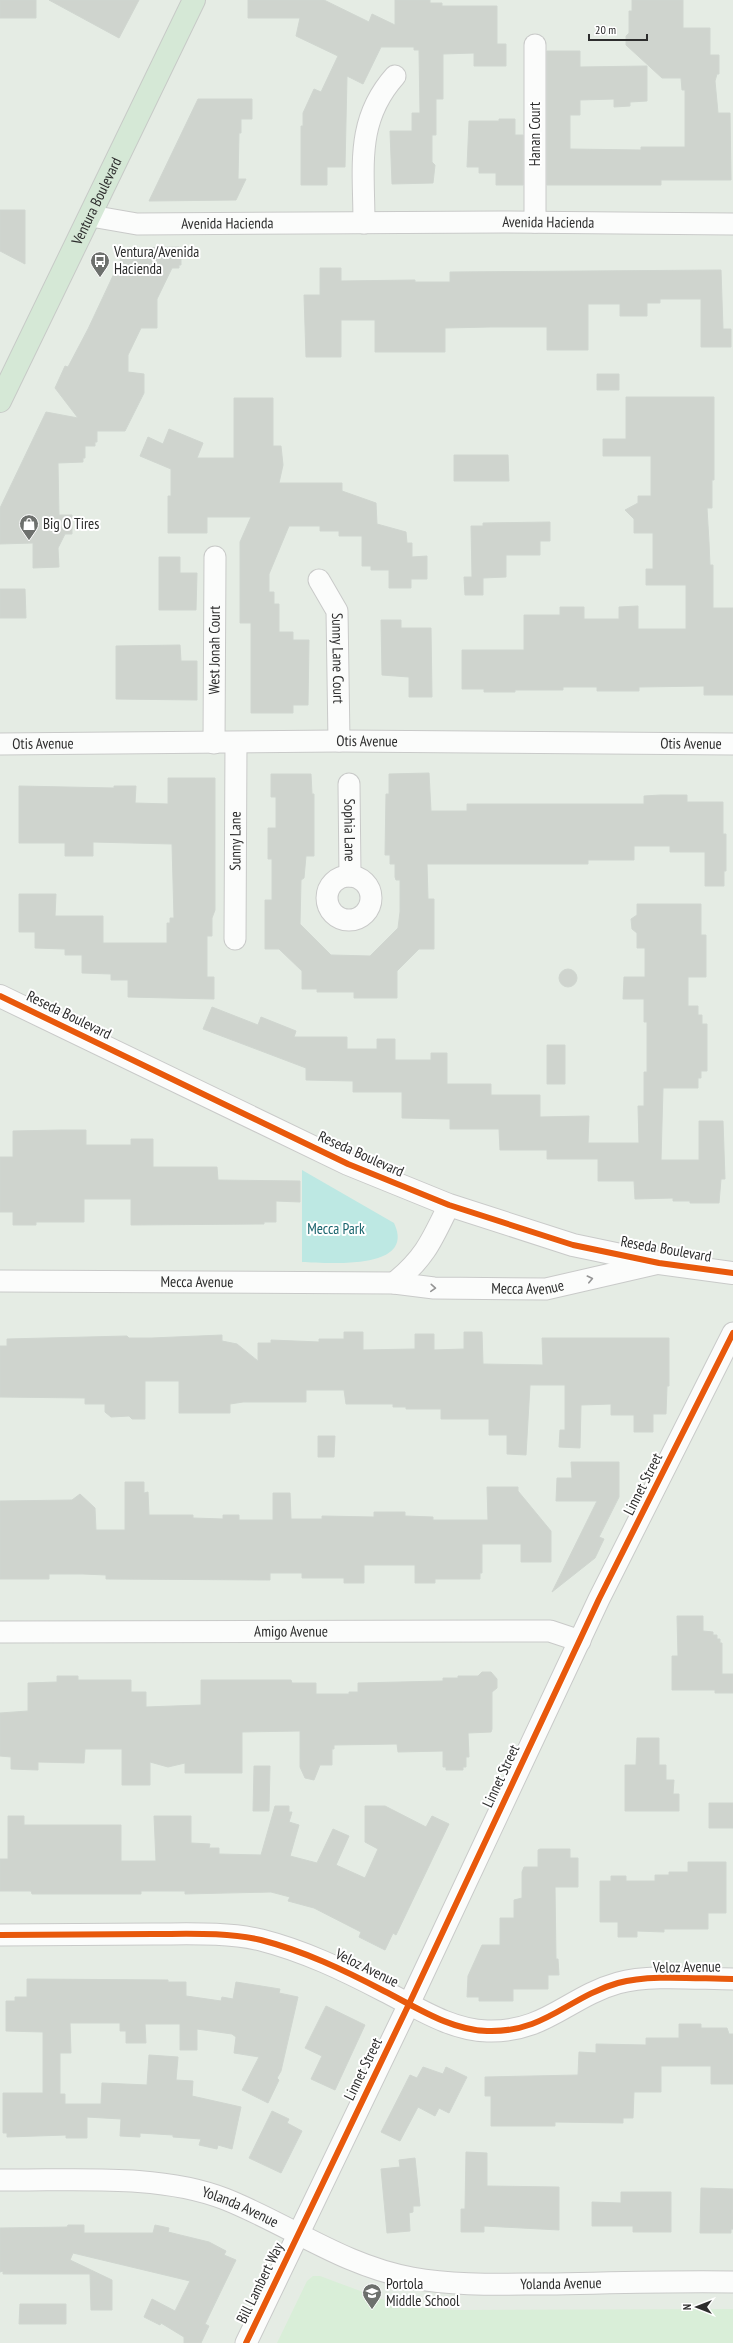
<svg xmlns="http://www.w3.org/2000/svg" width="733" height="2343" viewBox="0 0 733 2343" font-family="'PT Sans Narrow',sans-serif">
  <style>
    .education { fill: #d9eed8 }
    .green { fill: #bde8e3 }
    .building { fill: #cfd4ce; stroke: #d0d6d0 }
    .lines { fill: none; stroke-linecap: round; stroke-linejoin: round }
    .street-casing { stroke: #c9cac9; stroke-width: 23 }
    .secondary-casing { stroke: #c9cac9; stroke-width: 24 }
    .primary-casing { stroke: #c7cac7; stroke-width: 24 }
    .street { stroke: #fbfcfb; stroke-width: 21 }
    .secondary { stroke: #fbfcfb; stroke-width: 22 }
    .primary { stroke: #d5e8d6; stroke-width: 22 }
    .cycleway-casing { stroke: #fff; stroke-width: 8 }
    .cycleway { stroke: #e8590c; stroke-width: 6 }
    .oneway { stroke: #949494 }
    .labels { text-anchor: middle; stroke-width: 4; stroke-linejoin: round; paint-order: stroke }
    .street-label { font-size: 15px; fill: #2d2d2d; stroke: #fff }
    .poi-label { font-size: 15px; fill: #2d2d2d; stroke: #fff; text-anchor: start }
    .park-label { font-size: 15px; fill: #1a656e; stroke: #fff }
  </style>
  <rect width="100%" height="100%" fill="#e5ece4"/>
  <!-- education -->
  <path class="education" d="M313,2276h7l70,26 34,6 32,2 277,-1v34h-456l30,-62z"/>
  <!-- green -->
  <path class="green" d="M302,1170l92,53c23,48 -67,40 -92,39z"/>
  <!-- building -->
  <path class="building" d="M0,0h36v18h-36z
    M49,0h90l-20,38z
    M248,0h76l45,22 3,-8 23,11v-25h35v3h12v3h55v38h9v22h-32v-13l-31,1v45h-7v36h-4v27l3,3 -2,18 -41,1 -2,-53h22v-18h8l-1,-63h-5v-3h-33l-18,37 -16,-8 -2,91h-18v18h-26v-59h2v-13l11,-24 7,3 17,-36 -42,-20 4,-18h-52z
    M632,0h51v28h27v27h9v19h-2l-2,7 3,32h12l1,67h-70v5h-114v-134h33v16l67,-1v35l-17,1v4l-16,1v-8l-34,1v15h-10v34l71,1v-3h44v-57h-3l-1,-12h-19l-36,-33v-9l3,-3v-22h3z
    M198,99h54v20h-11v14h-2l-1,46h8l-10,21 -87,1z
    M499,119h16v16h8v50h-27v-12h-17v-6h-12l2,-46h30z
    M0,210h25v54l-25,-13z
    M179,247l2,3v15h-2v3h-7l-15,31v29h-16l-13,27v17l16,2v19l-19,38h-28v11h-2v4h-10v12h-2v4l-25,1 1,52h13v19h-7l-7,14 1,19 -26,1v-25l-33,1v-36l46,-96 32,6 -23,-30 10,-22 3,1 20,-38 38,-81z
    M320,268h21v13l74,-1v2h35v-10l271,-2 2,59h8v18h-30v-48h-41v4h-13v13h-27v-12h-32v46h-41v-23h-57l-45,1v24h-70v-32h-34v37h-35l-2,-62h16z
    M597,374h22v16h-22z
    M626,397h88v83h-2v28h-5l2,34 1,23h3v43h20v87h-29v-9l-65,1v4h-42v-4h-34v3h-48v2h-31v-3h-22v-39h62v-35h36v-8h24v12h35v-12l19,-1v23h48v-44h-40v-16h7v-36h-19v-14l-9,-9 13,-7v-7h13v-40h-48v-17h23z
    M234,398h39v48h8l2,19 -4,18h63v8l34,12 1,21 29,8 1,11h5v14l15,-1v23h-16v9h-22v-18h-18v-4h-9v-30h-23v-5h-19v-5h-31l-20,48v18h5v12h5v28h14v8h16l-1,65h-15v8h-42v-90h-11v-81l11,-25h-44v16h-39v-37h3v-27l-31,-13 8,-19 15,7 6,-15 34,14 -6,15h37z
    M454,455h54l1,26h-55z
    M550,522v19h-10v14h-34v22l-23,1v17h-18l-1,-18h8l-1,-51h12v-3z
    M159,557h21v16h17l-1,37h-37z
    M0,589h25l1,29h-26z
    M381,620h20v8h30l1,69h-23v-20l-27,-2z
    M180,645l1,16h16v39l-81,-1v-53z
    M429,773l2,38h36v-7h177v-8l17,-1h26v7h36v32h3v37h-2v15h-19v-34h-35v-6h-36v14h-46v4h-161l1,35h6v50h-15l-22,22v27h-43v-6h-37v-3h-15v-18l-23,-22h-14v-49h7v-41h-4v-31h8v-31h-5v-23h40l1,20h2v62h-8l-2,22 -3,2 -1,44 31,31 39,1 28,-28 2,-16v-32h-4l-1,-3v-13h-5v-9h-5l1,-61h3v-20z
    M168,778h47v132l-3,8v18h-5v41h7v22l-86,-2v-17h-17v-6l-29,-1v-18h-17v-6l-30,-1v-16h-16v-38h37l-1,22h48v27h64v-20h3v-5h4l-2,-74 -79,-2v14h-28v-13h-46v-57l95,2v-2h22l-1,17 33,1z
    M637,904h64v31h5v42h-18v29h10v9h4v9h5v47h-6v7h-3v10h-35l-2,72h38v-39h24l2,58h-4l-2,24h-29v-2h-17v-3l-38,1 -1,-18h-36v-22h-51v-9h-47l-1,-21h-49v-10l-48,-1v-26h-49v-11l-47,-1v-12l-103,-39 9,-22 46,18 3,-8 35,14 -2,6h53v12h30v-10h18v21h36v-7h16v31h44v11h49v22l49,-1 -1,27h51l-1,-37h6v-34h3v-50h-3v-23h-21l1,-22h21v-29h-8v-15l-5,-4 -1,-10 6,-4z
    M559 978a9 9 0 1 1 18 0a9 9 0 1 1-18 0Z
    M547,1045h18v39h-18z
    M62,1130h24v15h45v-6h22v28h64l1,13 82,1v21l-24,-1v21h-12v2l-133,1v-26h-47v23h-48v3h-23v-13h-13v-55h13v-26z
    M344,1332h19v18l52,-1v-15h19v16l30,-1v-17h18l1,32 60,1 -1,-27h127v48h-2l-1,28h-13v18h-19v-17h-23v-11l-30,1 -1,43 -21,-1 1,-17h5v-45h-35l-4,70 -19,-1v-19h-18v-16h-48v-10h-35v-2h-13v-3h-47l-2,-14h-38v12h-63l-13,2v9h-51v-32h-34v38h-13l-3,-3 -18,1 -6,-5v-8h-20v-6l-85,-1v-51h7v-7l120,-3 2,2h23l70,-3v6l15,3 21,17v-18h13v-3l48,2v-3h25z
    M318,1436h17l-1,21h-16z
    M571,1462h48v35l-20,40 5,2 -9,19 -43,34 45,-91h-41l1,-23h15z
    M125,1482h19v11l4,-1 1,23h44v3l30,1v-4h16v5h34v-27h17l1,26h31v-3l52,1v-5h31v4l28,1v3h55l-1,-33h31v4l33,40v31h-30v-18h-39v29h-2v6h-45v4h-20v-18h-51v18h-20v-5h-42v-5h-32v7l-164,-1v-4l-23,-1h-34v5h-49v-78l72,-1 8,-6 15,14 1,22h29z
    M677,1616h26v15l10,1v3h4v4h3v4h2v31h11v19h-18v-3h-43v-34h6z
    M482,1672h9l6,7v9l-5,4v37l-1,3 -23,1 1,24h-3v10h-3v3h-17v-3h-3v-16l-45,1 -1,-8 -63,1v4h-2v16h-12l-6,15 -9,-2 -5,-11v-36l-58,1v41h-57v-10l-17,4 -18,-5v23h-28v-36h-37l-1,14 -46,-1v8l-27,-1v-12l-11,-1v-43l28,-2v-28l29,-1v-6h21v4h53v12h15v15l55,-2v-25h90l1,3h24v11h33v-2h9v-9l85,-2v-3h15v-2h20z
    M637,1738h22v27h7v15h8l-1,14h6v17h-54v-46h11z
    M254,1766h16l-1,45h-16z
    M709,1803h24v25h-24z
    M275,1806h14v6h3l-3,10 10,3 -9,31 27,7 16,-34 16,7 -13,29 29,13 13,-29 -13,-7v-36h20l41,21 6,-11 17,8 -53,111 -3,-2 -8,17 -26,-13 2,-5 -47,-24 -26,-7 2,-4 -19,-5 -86,2v-3h-44v3h-109l-1,-3h-31v-32h8v-43h16v9h97v36h35l-2,-45h37v27l19,1 -1,4h10v6l42,1z
    M540,1849h30v9h8v29h-23l1,72h2l1,16h-11v14h-35v12h-34v-4h-12l1,-21 14,-31h18v-27h14v-18l8,-2v-26l2,-5h14v-17z
    M688,1862h38v51h-18v16h-44v3l-27,-1v6h-19v-15h-18v-41h11v-5h15v5h29v-6h14v-3h19z
    M27,1979l141,1v2h18v14l35,5 1,-4 11,2 3,-17 44,7 -1,4 19,4 -17,74 -4,7 2,2 -11,23 -26,-13 17,-33 -25,-4 2,-16 -4,-3 -35,-5v21h-17v-26h-35l1,19h-20v-12h-6v-8h-50l1,30h-11v41h5v10h36l1,-21 45,2 2,-30 29,2 -2,23 17,1 -1,15 49,11 -9,42 -14,-4 -1,4 -18,-4 2,-6 -28,-2v-2l-33,-2v4l-20,-1 1,-17 -34,-2v21h-21v-3l-59,2v-4h-4v-40h40v-61l-37,-1v-30h9v-4h12z
    M326,2006l39,19 -30,65 -24,-11 11,-23 -17,-8z
    M679,2024h22v4h26l2,6h4v50h-22v-18h-50v26h-27l-1,26h-10v5l-68,-1v4h-64v-30h-6v-19l93,-2 1,-23 17,1v-9l50,1v-7h33z
    M423,2067l20,7 3,-7 21,10 -18,36 -10,-5 -4,8 -17,-9 -18,34 -19,-9 29,-57 7,3z
    M272,2111l17,8 -2,4 15,8 -21,42 -32,-15z
    M466,2152l21,1v33l72,1v43l-75,-4v6h-23v-23h4z
    M415,2158l5,48h-7v6l-4,1 1,18 -23,2 -6,-64 19,-2 -1,-7z
    M701,2188l32,1v40h-2v4h-31z
    M621,2192h50v40h-38v-6h-41v-24l29,1z
    M68,2225h16v8h69l2,-8 14,3 -1,4 41,10 17,9 -2,4 12,5 -31,64 4,2 -8,17h-17v-6l-23,-14 -1,2 -16,-8 8,-18 23,12 15,-30 -117,-28 -3,7 42,20v30h-21l-1,-36h-87v-3l-3,1v-44l67,-1z
    M20,2304h46v20h-47z"/>
  <g class="lines">
    <!-- street casing -->
    <g class="street-casing">
      <g id="street">
        <path d="M535,45v177"/>
        <path id="s1" d="M91,216l46,8 365,-2 231,2"/>
        <path d="M364,223c0,-56 -9,-102 31,-147"/>
        <path id="s2" d="M319,580l18,31 2,130"/>
        <path id="s3" d="M214,743l1,-186"/>
        <path id="s4" d="M0,744l339,-3 394,3"/>
        <path id="s5" d="M349,784l1,92"/>
        <circle cx="349" cy="898" r="22"/>
        <path id="s6" d="M235,939l1,-196"/>
        <path id="s7" d="M0,1281l394,2 40,5 112,1 113,-26"/>
        <path d="M394,1283c31,-25 38,-43 55,-78"/>
        <path id="s8" d="M0,1632l550,-1 30,10"/>
        <path d="M0,1935c51,0 102,-1 153,-1 35,0 73,-2 108,6 43,11 83,30 123,51 32,16 66,39 103,40 58,2 81,-34 131,-48 32,-9 82,-4 115,-4"/>
        <path id="s9" d="M0,2180c71,1 159,-7 225,19 63,25 119,67 187,79 44,8 91,6 136,6 61,-1 123,-3 185,-2"/>
        <path d="M246,2343l163,-339 190,-405 134,-266"/>
      </g>
    </g>
    <!-- secondary casing -->
    <g class="secondary-casing">
      <path id="secondary" d="M0,996l348,168 101,41 124,40 86,18 74,10"/>
    </g>
    <!-- primary casing -->
    <g class="primary-casing">
      <g id="primary">
        <path id="s10" d="M0,401l194,-401"/>
      </g>
    </g>
    <!-- street -->
    <use href="#street" class="street"/>
    <!-- secondary -->
    <use href="#secondary" class="secondary"/>
    <!-- primary -->
    <use href="#primary" class="primary"/>
    <!-- cycleway casing -->
    <g class="cycleway-casing">
      <path id="cycleway" d="M0,996l348,168 101,41 124,40 86,18 74,10
        M0,1935c51,0 102,-1 153,-1 35,0 73,-2 108,6 43,11 83,30 123,51 32,16 66,39 103,40 58,2 81,-34 131,-48 32,-9 82,-4 115,-4
        M246,2343l163,-339 190,-405 134,-266"/>
    </g>
    <!-- cycleway -->
    <use href="#cycleway" class="cycleway"/>
  </g>
  <!-- one-way arrows -->
  <defs><path id="oneway-chevron" d="M-2-3.5L2.5 0L-2 3.5" fill="none" stroke-width="1.6" stroke-linecap="round" stroke-linejoin="round"/></defs>
  <g class="oneway">
    <use href="#oneway-chevron" transform="translate(590 1279) rotate(-13)"/>
    <use href="#oneway-chevron" transform="translate(433 1288) rotate(4)"/>
  </g>
  <!-- icons -->
  <defs>
    <g id="bus-pin" transform="scale(1)"><path d="M0 17L-7.5 6A9.5 9.5 0 1 1 7.5 6Z" fill="#6d706d" stroke="#fff"/><path d="M-5-6H5V4H4V6H2V4H-2V6H-4V4H-5ZM-3.5-4V0h7V-4ZM-3.5 1.2v1.5H-2V1.2ZM2 1.2v1.5H3.5V1.2Z" fill="#fff"/></g>
    <g id="shop-pin" transform="scale(1)"><path d="M0 17L-7.5 6A9.5 9.5 0 1 1 7.5 6Z" fill="#6d706d" stroke="#fff"/><path d="M-5-2.5h2.3a2.7 3.5 0 0 1 5.4 0H5L5.5 6h-11ZM-1.5-2.5h3a1.5 2.3 0 0 0-3 0Z" fill="#fff"/></g>
    <g id="school-pin" transform="scale(1)"><path d="M0 17L-7.5 6A9.5 9.5 0 1 1 7.5 6Z" fill="#6d706d" stroke="#fff"/><path d="M0-5L7-2L0 1L-7-2ZM-4 1L0 2.5L4 1V4Q0 6-4 4Z" fill="#fff"/></g>
  </defs>
  <g fill-rule="evenodd">
    <use href="#bus-pin" x="100" y="261"/>
    <use href="#shop-pin" x="29" y="524"/>
    <use href="#school-pin" x="372" y="2293"/>
  </g>
  <g class="labels">
    <!-- street labels -->
    <g class="street-label">
      <text transform="translate(535 134) rotate(-90)" y="5">Hanan Court</text>
      <text dy="5" stroke="none"><textPath href="#s10" startOffset="222">Ventura Boulevard</textPath></text>
      <text dy="5" stroke="none"><textPath href="#s1" startOffset="458">Avenida Hacienda</textPath></text>
      <text dy="5" stroke="none"><textPath href="#s1" startOffset="137">Avenida Hacienda</textPath></text>
      <text dy="5" stroke="none"><textPath href="#s3" startOffset="93">West Jonah Court</textPath></text>
      <text dy="5" stroke="none"><textPath href="#s2" startOffset="83">Sunny Lane Court</textPath></text>
      <text dy="5" stroke="none"><textPath href="#s4" startOffset="367">Otis Avenue</textPath></text>
      <text dy="5" stroke="none"><textPath href="#s4" startOffset="43">Otis Avenue</textPath></text>
      <text dy="5" stroke="none"><textPath href="#s4" startOffset="691">Otis Avenue</textPath></text>
      <text dy="5" stroke="none"><textPath href="#s5" startOffset="46">Sophia Lane</textPath></text>
      <text dy="5" stroke="none"><textPath href="#s6" startOffset="98">Sunny Lane</textPath></text>
      <text transform="translate(69 1015) rotate(26)" y="5">Reseda Boulevard</text>
      <text transform="translate(361 1154) rotate(24)" y="5">Reseda Boulevard</text>
      <text transform="translate(666 1249) rotate(10)" y="5">Reseda Boulevard</text>
      <text dy="5" stroke="none"><textPath href="#s7" startOffset="197">Mecca Avenue</textPath></text>
      <text dy="5" stroke="none"><textPath href="#s7" startOffset="528">Mecca Avenue</textPath></text>
      <text transform="translate(643 1484) rotate(-63)" y="5">Linnet Street</text>
      <text dy="5" stroke="none"><textPath href="#s8" startOffset="291">Amigo Avenue</textPath></text>
      <text transform="translate(501 1776) rotate(-65)" y="5">Linnet Street</text>
      <text transform="translate(687 1967) rotate(-1)" y="5">Veloz Avenue</text>
      <text transform="translate(367 1968) rotate(26)" y="5">Veloz Avenue</text>
      <text transform="translate(363 2069) rotate(-64)" y="5">Linnet Street</text>
      <text dy="5" stroke="none"><textPath href="#s9" startOffset="244">Yolanda Avenue</textPath></text>
      <text transform="translate(260 2283) rotate(-64)" y="5">Bill Lambert Way</text>
      <text dy="5" stroke="none"><textPath href="#s9" startOffset="580">Yolanda Avenue</textPath></text>
    </g>
    <!-- poi labels -->
    <g class="poi-label">
      <text x="114" y="257">Ventura/Avenida<tspan x="114" dy="17">Hacienda</tspan></text>
      <text x="43" y="529">Big O Tires</text>
      <text x="386" y="2289">Portola<tspan x="386" dy="17">Middle School</tspan></text>
    </g>
    <!-- park labels -->
    <g class="park-label">
      <text x="336" y="1234">Mecca Park</text>
    </g>
  </g>
  <!-- north arrow -->
  <g transform="translate(697 2307) rotate(270)" stroke="#ffffff" stroke-width="3" paint-order="stroke">
  <path d="M0-3L7 15L0 10L-7 15Z" fill="#2d2d2d"/>
  <text y="-6" font-size="11" font-weight="bold" text-anchor="middle" fill="#2d2d2d">N</text>
  </g>
  <!-- scale -->
  <path d="M589 34v6h58v-6" fill="none" stroke="#2d2d2d" stroke-width="2"/>
  <text x="595" y="34" font-size="12" fill="#2d2d2d" stroke="#ffffff" stroke-width="3" paint-order="stroke">20 m</text>
</svg>
